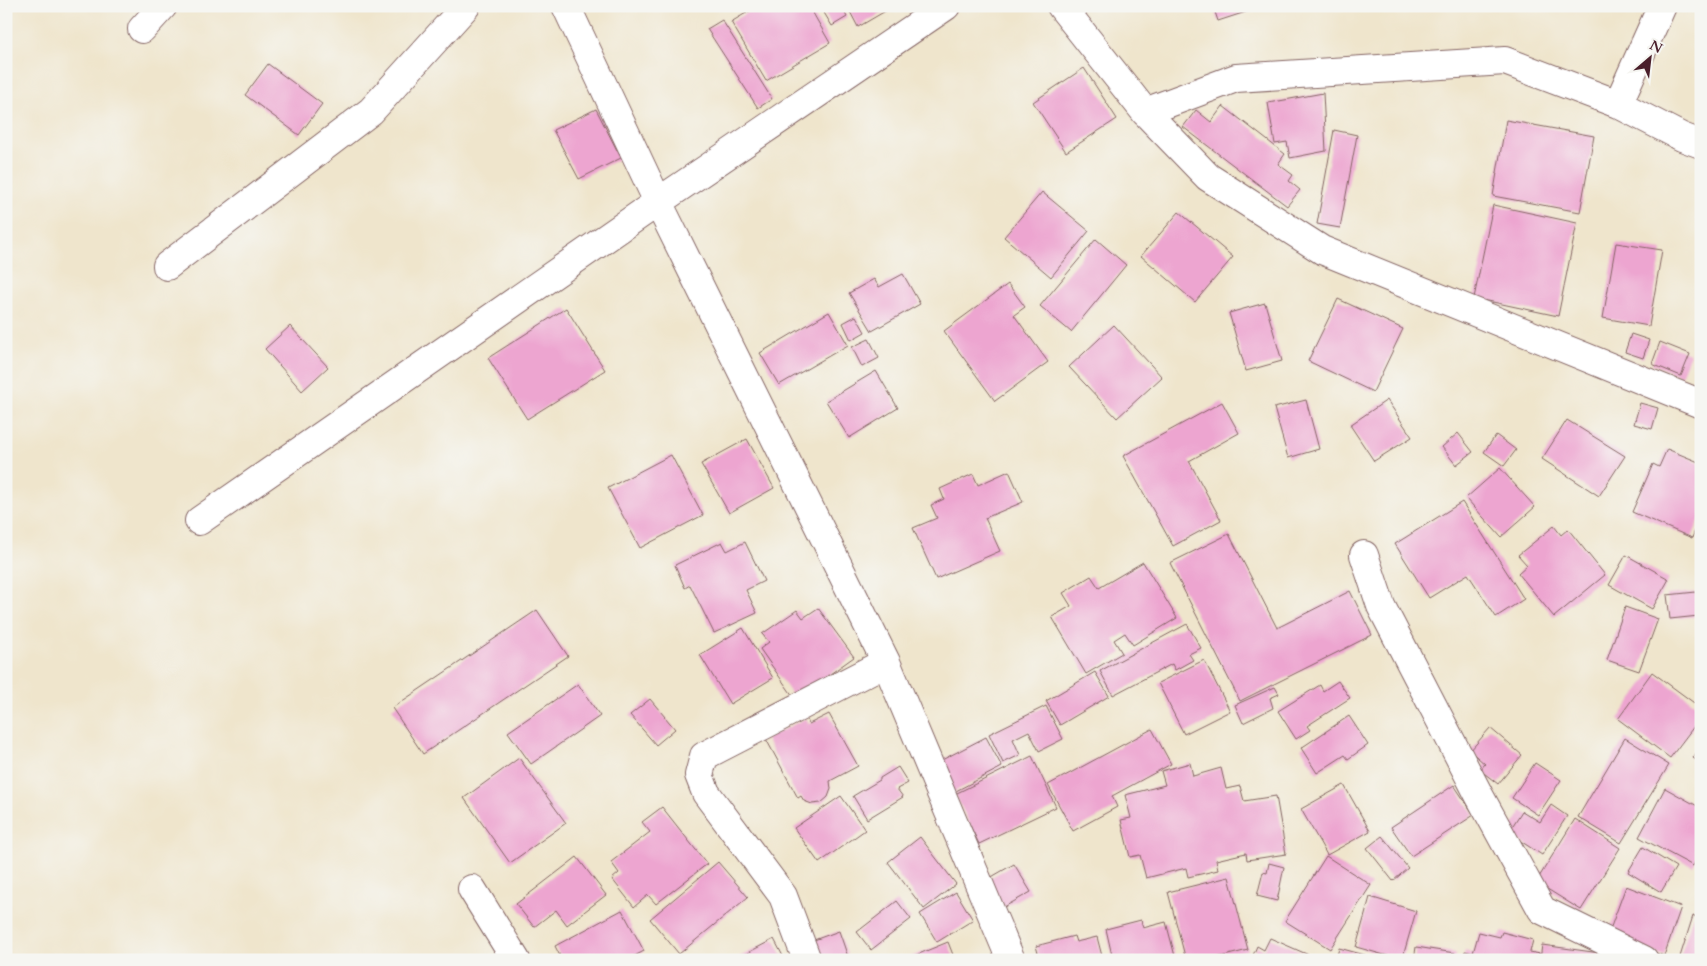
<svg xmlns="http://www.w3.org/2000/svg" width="1707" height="966" viewBox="0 0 1707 966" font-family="Cardo,serif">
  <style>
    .building { fill: #eda5d0 }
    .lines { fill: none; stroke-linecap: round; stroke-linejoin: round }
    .minor-casing { stroke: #846463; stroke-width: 30 }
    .minor { stroke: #fff; stroke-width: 28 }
  </style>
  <rect width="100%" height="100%" fill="#f6f6f2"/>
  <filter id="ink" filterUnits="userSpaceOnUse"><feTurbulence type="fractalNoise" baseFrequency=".02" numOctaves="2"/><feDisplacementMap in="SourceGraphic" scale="10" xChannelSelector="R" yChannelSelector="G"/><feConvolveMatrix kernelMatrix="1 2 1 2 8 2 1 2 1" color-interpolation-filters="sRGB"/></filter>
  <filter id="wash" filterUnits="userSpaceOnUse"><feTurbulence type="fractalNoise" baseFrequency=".0096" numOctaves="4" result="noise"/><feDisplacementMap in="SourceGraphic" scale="20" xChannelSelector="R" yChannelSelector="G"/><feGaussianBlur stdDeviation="1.12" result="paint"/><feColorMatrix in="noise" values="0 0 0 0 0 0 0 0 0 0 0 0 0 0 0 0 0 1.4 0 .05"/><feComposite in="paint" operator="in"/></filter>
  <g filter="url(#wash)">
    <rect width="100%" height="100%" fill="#efe5cc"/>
    <g id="blocks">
      <!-- building -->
      <path class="building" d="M758,6h51l21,37 -64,38 -35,-59z
        M820,6h21l6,11 -15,9z
        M847,6h47l-36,21z
        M1213,6h48v1l-43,14z
        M722,20l50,79 -14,9 -51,-79z
        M268,64l54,40 -23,31 -54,-40z
        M1084,68l33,51 -51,33 -33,-50z
        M1323,93l3,58 -36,7 -3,-16 -12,2 -7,-41z
        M1223,106l62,48 -7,10 15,11 -4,6 11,9 -13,16 -104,-79 13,-17 15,12z
        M596,109l25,49 -42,21 -26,-49z
        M1506,120l88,16 -14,76 -87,-16z
        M1334,130l23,5 -17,93 -23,-4z
        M1042,192l47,39 -38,46 -47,-40z
        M1493,205l84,18 -19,93 -84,-18z
        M1179,212l54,45 -38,45 -54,-46z
        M1096,239l30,26 -55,67 -31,-26z
        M1616,243l46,7 -13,76 -46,-8z
        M903,274l17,30 -48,27 -23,-38 25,-14 5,8z
        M1008,284l17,23 -11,8 34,47 -53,39 -51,-70z
        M1338,299l65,30 -30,63 -65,-31z
        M1265,303l17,58 -36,10 -17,-58z
        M566,308l39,62 -78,49 -39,-61z
        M829,312l19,33 -69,40 -19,-32z
        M856,316l9,16 -14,8 -8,-17z
        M1114,325l48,52 -45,41 -48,-51z
        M290,326l38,41 -26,24 -37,-42z
        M1631,334l18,6 -6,18 -18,-6z
        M869,339l10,19 -17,9 -10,-20z
        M1660,342l30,12 -9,22 -29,-12z
        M876,371l22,37 -49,30 -23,-37z
        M1306,400l13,49 -31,9 -14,-50z
        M1387,400l25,37 -38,24 -24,-36z
        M1222,402l17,31 -50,28 32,59 -48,26 -50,-90z
        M1640,403l18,5 -6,21 -18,-5z
        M1567,420l58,36 -26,40 -57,-37z
        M1458,433l15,19 -17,13 -14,-18z
        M1496,435l20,15 -12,16 -20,-14z
        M747,439l27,49 -45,25 -28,-49z
        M1667,449l34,14v53l-9,22 -60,-26 21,-48 6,3z
        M671,455l32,60 -63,33 -32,-60z
        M1500,468l35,39 -34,30 -35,-39z
        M1009,471l14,31 -38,16 15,33 -64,28 -23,-51 24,-10 -6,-13 13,-6 -4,-10 33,-15 5,11z
        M1462,502l62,97 -28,18 -28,-43 -39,24 -34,-54z
        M1554,526l7,9 7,-6 37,46 -51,42 -36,-44 9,-8 -9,-10z
        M1229,534l48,94 73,-37 22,44 -132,66 -70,-138z
        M722,542l5,9 18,-9 19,39 -18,9 11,23 -43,20 -24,-48 -5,3 -10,-23z
        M1626,555l43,24 -17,30 -43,-24z
        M1143,562l34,56 -44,27 -8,-12 -11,7 8,13 -36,21 -34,-57 19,-11 -8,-13 28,-17 8,12z
        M1696,592l3,24 -29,3 -3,-24z
        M1625,607l33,12 -19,52 -32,-11z
        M818,608l36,49 -59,42 -35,-50 9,-7 -7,-8 35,-24 6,8z
        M537,610l31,46 -145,98 -31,-46z
        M1187,624l14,24 -12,6 4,6 -18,10 -3,-6 -59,31 -13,-24z
        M743,628l30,50 -43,26 -30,-49z
        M1204,660l26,51 -46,23 -26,-51z
        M1095,672l14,24 -49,29 -14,-24z
        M1652,672l49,36v9l-31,41 -52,-39z
        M1338,681l12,17 -43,28 3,4 -14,9 -18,-28 42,-26 3,6z
        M578,684l22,32 -69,48 -23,-32z
        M1275,687l4,7 -9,4 3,10 -30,15 -8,-18z
        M650,699l25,30 -19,16 -26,-30z
        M1046,706l17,33 -24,12 -10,-20 -16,8 7,16 -17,8 -14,-29z
        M829,714l29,52 -28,15 1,8 -3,8 -7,6 -9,1 -8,-3 -3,-5 -3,2 -32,-59 40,-21 3,6z
        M1349,716l19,29 -20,14 -3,-4 -28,18 -16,-25z
        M1490,728l32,27 -24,29 -18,-14 5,-6 -15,-13z
        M1152,729l19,35 -59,32 5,11 -44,24 -25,-46z
        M986,737l16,30 -48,25 -16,-30z
        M1625,738l44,27 -48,78 -43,-26z
        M1701,746v17l-8,-5z
        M1032,756l24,51 -77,37 -24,-50z
        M519,758l47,65 -56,40 -46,-65z
        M1190,763l3,13 28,-8 5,21 14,-3 4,15 32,-5 10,58 -39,6 -1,-7 -30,7 2,10 -30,7 -2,-9 -40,10 -6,-23 -10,2 -9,-37 10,-2 -6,-23 40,-10 -4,-14z
        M1535,763l26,17 -23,35 -26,-17z
        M898,767l10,16 -11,6 6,8 -36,22 -14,-23 27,-16v-2z
        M1344,785l26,46 -43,24 -26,-46z
        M1454,785l20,30 -63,41 -20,-29z
        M1665,788l36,20v43l-8,15 -54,-29z
        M841,796l24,34 -46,33 -25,-35z
        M1551,805l16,11 -25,39 -34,-22 14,-22 18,11z
        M662,807l45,57 -51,40 -8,-9 -14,12 -22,-28 7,-6 -8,-11 39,-30 -8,-10z
        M1575,819l45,29 -39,62 -45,-28z
        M1382,836l26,32 -15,13 -26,-33z
        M920,837l36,47 -32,25 -36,-47z
        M1643,847l33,20 -15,25 -33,-20z
        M1326,856l45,29 -41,64 -45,-28z
        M577,857l29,38 -39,30 -11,-15 -22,17 -18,-23z
        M718,862l30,35 -69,57 -29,-35z
        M1269,863l15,4 -7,34 -20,-5 6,-24 4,1z
        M1014,864l17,28 -27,15 -16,-28z
        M1229,877l19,73 -40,10h-22l-18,-68z
        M1626,886l55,21 -17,49 -56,-21z
        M956,892l17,28 -36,22 -17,-28z
        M1370,897l46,14 -14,49 -46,-13z
        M897,901l14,18 -40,31 -14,-18z
        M622,910l22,41 -17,9h-65l-7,-14z
        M1693,916l8,3v41h-22z
        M1141,920l2,8 23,-6 10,38h-63l-7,-31z
        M839,931l10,29h-27l-8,-20z
        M1479,932l21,5 2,-5 31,8 -3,12 10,2 -1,6h-76l2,-9 8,2z
        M1074,936l2,6 21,-5 6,23h-63l-4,-14z
        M1270,938l41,18 -2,4h-58l6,-14 7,4z
        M774,939l11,21h-51z
        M948,942l7,18h-51z
        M1542,945l58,8 -1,7h-59z
        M1416,947l39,6 -1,7h-40z
        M1339,948l26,7 -2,5h-27z"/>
    </g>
  </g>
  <g filter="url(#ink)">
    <use href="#blocks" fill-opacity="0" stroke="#846463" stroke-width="1"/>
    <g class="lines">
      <!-- minor casing -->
      <g class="minor-casing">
        <path id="minor" d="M566,6l92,196 228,460 125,298
          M1061,6l84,106 63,65 114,73 379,154
          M142,29l21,-23
          M1618,104l44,-98
          M1145,112l91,-34 269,-17 113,43 64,33 19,7
          M167,266l204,-155 95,-105
          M199,521l459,-319 288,-196
          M1364,555l17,51 98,189 63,115 102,50
          M472,889l44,71
          M807,960l-24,-64 -77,-103 -7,-18 5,-19 182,-94"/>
      </g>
      <!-- minor -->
      <use href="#minor" class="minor"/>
    </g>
  </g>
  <!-- margin -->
  <rect width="1707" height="966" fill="none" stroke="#f6f6f2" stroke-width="25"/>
  <!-- north arrow -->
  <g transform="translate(1650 58) rotate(28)" stroke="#f6f6f2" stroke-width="4" paint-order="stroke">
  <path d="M0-4L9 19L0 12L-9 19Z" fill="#4a1f2b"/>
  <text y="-8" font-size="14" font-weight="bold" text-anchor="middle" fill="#4a1f2b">N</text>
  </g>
</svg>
